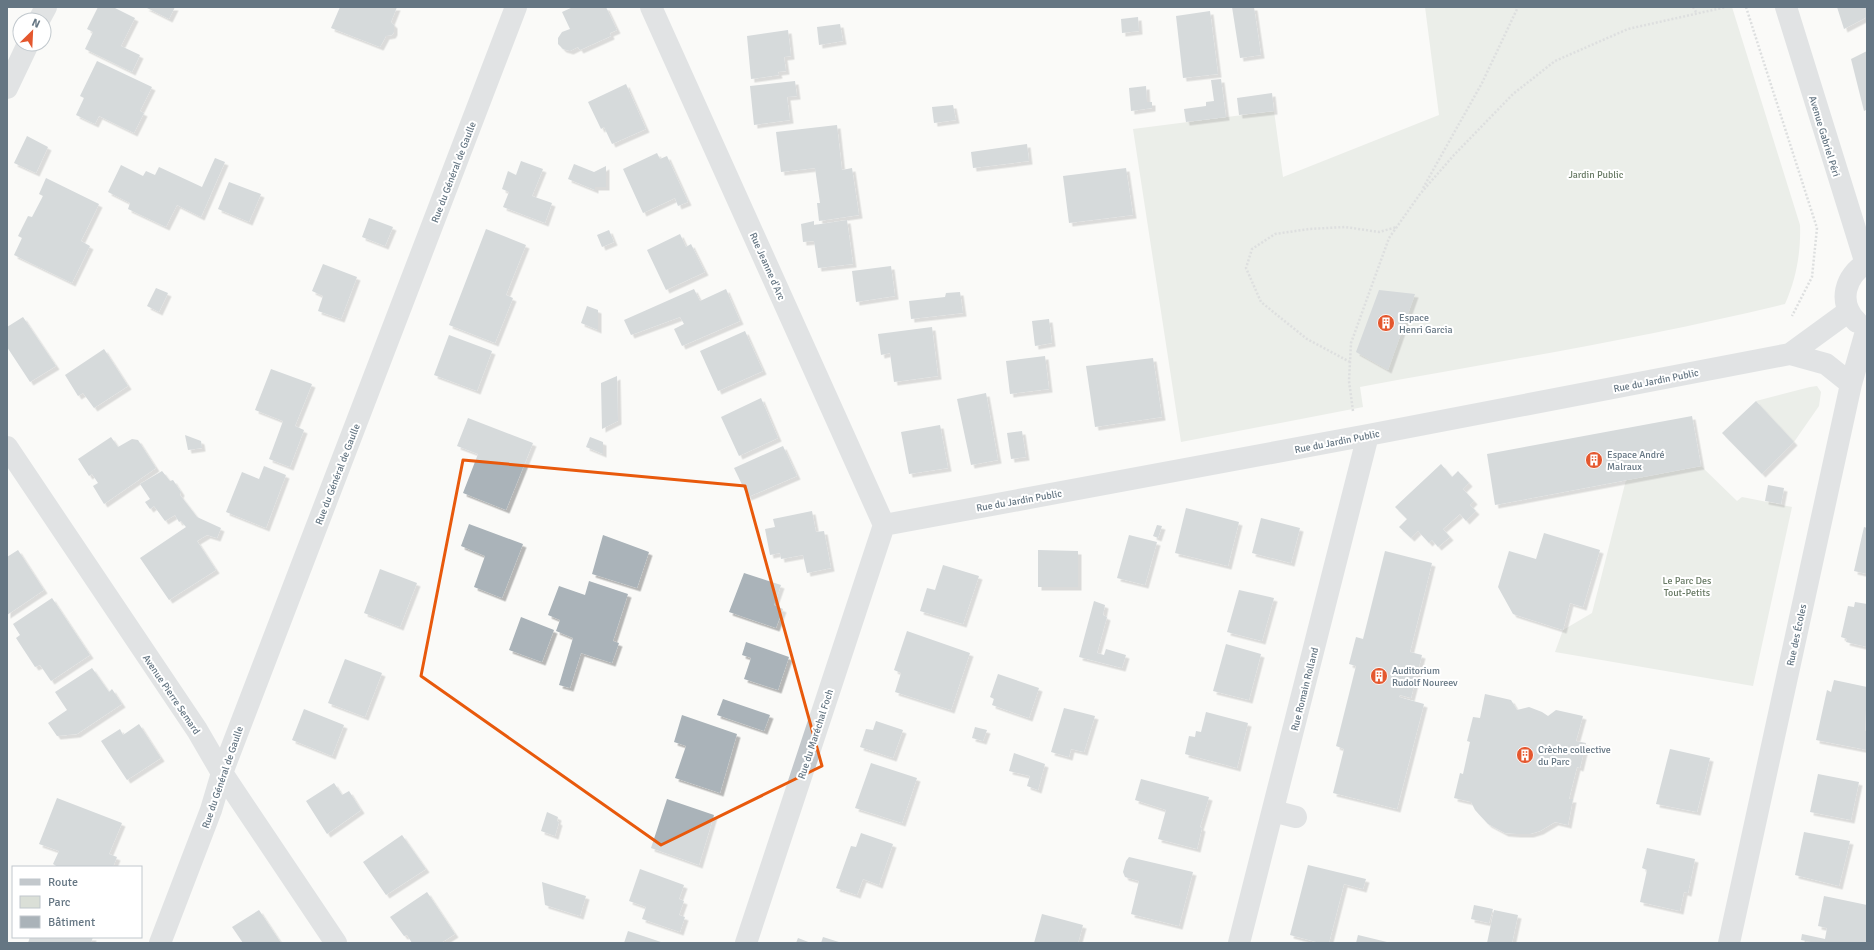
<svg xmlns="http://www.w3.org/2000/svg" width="1874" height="950" viewBox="0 0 1874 950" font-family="Signika,sans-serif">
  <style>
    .green { fill: #dadfd7 }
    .building { fill: #aab3b9; filter: url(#shadow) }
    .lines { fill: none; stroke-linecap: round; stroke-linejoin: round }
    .path { stroke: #bbbfc2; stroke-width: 2.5; stroke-dasharray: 2 2; stroke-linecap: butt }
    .minor { stroke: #c3c8cc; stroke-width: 22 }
    .marked { fill: none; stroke: #e8590c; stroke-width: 3; stroke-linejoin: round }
    .labels { text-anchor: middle; stroke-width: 4; stroke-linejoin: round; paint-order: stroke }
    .street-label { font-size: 10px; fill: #657683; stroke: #fff }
    .park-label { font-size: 10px; fill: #687a64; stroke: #fff }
    .poi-label { font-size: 10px; fill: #657683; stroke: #fff; text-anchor: start }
  </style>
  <defs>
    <filter id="shadow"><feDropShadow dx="3.5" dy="3.5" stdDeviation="0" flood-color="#0004"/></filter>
  </defs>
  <rect width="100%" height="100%" fill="#fafaf8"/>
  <!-- green -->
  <path class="green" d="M1425,7h307l68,218c1,28 -4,54 -15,79 -140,34 -284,57 -425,83l3,20 -182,35 -48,-313 141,-18 9,66 156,-62z
    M1817,386l4,6 -2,14 -25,36 -38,-41 54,-14z
    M1701,466l36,35 5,-4 50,10 -39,179 -198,-34 8,-22 29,-17 34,-133z"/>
  <!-- building -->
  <path class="building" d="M98,7h15l22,11 -14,28 19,9 -8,17 -47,-23 8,-17 -6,-3z
    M145,7h30l-6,12z
    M340,7h57l-6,15 3,3v7l-2,3 -6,1 -6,11 -49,-19z
    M573,7h33l11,23 -7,3 1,3 -31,14 -2,-3 -8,4 -7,-2 -5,-5v-6l4,-6 8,-3 -8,-17z
    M1232,7h22l7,48 -21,3z
    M1837,7h30v10l-23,12z
    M1210,11l8,63 -35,4 -7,-62z
    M1138,17l1,14 -17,2 -1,-14z
    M840,24l3,17 -24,4 -2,-18z
    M788,30l3,26 -7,1 2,14 -8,1 1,3 -28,4 -4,-43z
    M1867,51v61l-1,-2 -2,1 -13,-52z
    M97,61l55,26 -12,24 4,2 -10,20 -35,-17 -4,8 -19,-9 8,-17 -4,-2z
    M1221,79l5,38 -40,5 -2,-13 22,-3v-4l8,-1 -3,-21z
    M795,81l2,15 -10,1 3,23 -36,5 -4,-39z
    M626,84l20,45 -34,15 -8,-17 -3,2 -13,-27z
    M1146,86l1,16h5v6l-21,3 -2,-23z
    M1272,93l2,18 -35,4 -2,-17z
    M953,105l3,15 -22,3 -2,-16z
    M837,125l5,45 10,-2 7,47 -40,6 -2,-18h3l-5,-35 -34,4 -5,-40z
    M27,136l21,11 -12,26 -22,-10z
    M1027,144l2,17 -56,7 -2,-16z
    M657,153l3,6 7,-3 21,46 -10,4 -3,-8 -32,15 -20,-44z
    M215,158l10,4 -24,55 -24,-12 -11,22 -38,-18 2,-6 -22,-11 13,-27 22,11 3,-5 9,4 4,-8 43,20z
    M521,161l22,8 -11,27 20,7 -7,20 -42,-16 6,-15 -7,-3 6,-18 8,4z
    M574,164l20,8 12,-6v21h-11v3l-27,-11z
    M1126,168l7,47 -64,8 -6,-47z
    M46,178l53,26 -18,37 9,5 -18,37 -58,-28 8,-17 -4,-2 10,-20 4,1 11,-21 -4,-2z
    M229,182l32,12 -12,28 -31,-13z
    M369,218l24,9 -8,19 -23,-9z
    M847,220l6,44 -35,4 -4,-27 -11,1 -2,-18 13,-3v4z
    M486,229l40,16 -20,50 7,3 -18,45 -46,-18z
    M609,230l5,12 -12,5 -5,-12z
    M680,234l6,13 5,-3 14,28 -39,18 -19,-40z
    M323,264l34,13 -16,42 -23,-8 5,-15 -11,-5z
    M891,266l4,30 -39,6 -4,-31z
    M156,288l12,5 -9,19 -12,-6z
    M694,289l6,12 26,-12 14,32 -58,25 -8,-17 10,-5 -4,-7 -49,18 -7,-15z
    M1379,290l36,4 -27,76 -32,-18z
    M960,292l3,21 -52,6 -2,-18 36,-4 1,-4z
    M587,306l11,4v20l-17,-7z
    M23,317l33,49 -26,16 -23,-35v-20z
    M1049,319l3,24 -17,3 -3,-25z
    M932,327l6,49 -44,6 -4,-29 -9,2 -3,-21z
    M745,331l18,40 -45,20 -18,-40z
    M449,335l43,16 -15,40 -43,-16z
    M104,349l24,37 -34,22 -11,-15 -5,3 -13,-21z
    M1045,356l4,33 -39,5 -4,-33z
    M1153,358l9,59 -67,10 -9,-61z
    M271,369l41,15 -17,42 9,4 -14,37 -21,-8 14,-38 -28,-11z
    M617,376l1,45 -16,8 -1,-46z
    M986,393l12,67 -27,5 -14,-66z
    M761,398l17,40 -39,18 -18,-39z
    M1756,401l38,41 -32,32 -40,-41z
    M1692,416l9,50 -206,39 -8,-51z
    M468,418l65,25 -27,67 -43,-17 15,-39 -21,-8z
    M940,425l8,43 -39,6 -8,-42z
    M1022,431l4,26 -15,2 -4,-26z
    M185,435l16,6 1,7 -14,2z
    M111,437l7,10 14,-8 6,1 18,28 -52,36 -11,-18 5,-3 -6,-9 -3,2 -11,-17z
    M590,437l13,5v12l-17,-7z
    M783,446l14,30 -49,21 -14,-29z
    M1441,464l11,13 6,-6 11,12 -6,6 11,12 -4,4 6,6 -10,10 -6,-7 -17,15 7,8 -12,10 -6,-7 -3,3 -11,-12 -7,7 -12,-11 8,-8 -12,-12z
    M264,466l22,9 -20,53 -40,-16 16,-40 17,7z
    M162,471l8,10 3,-1 8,12 -1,3 17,22 24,11 -4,10 -10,-3 -10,6 19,29 -47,30 -29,-42 46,-31 -5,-6 -2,1 -4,-7 -10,6 -11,-15 -4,3 -5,-7 5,-3 -10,-15z
    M1768,485l16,3 -3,16 -16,-3z
    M1186,508l53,14 -11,44 -53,-13z
    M812,511l4,21 8,-1 7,37 -24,5 -4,-18 -22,4 -1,-6 -10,2 -5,-26 10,-2 -2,-8z
    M1261,518l39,10 -9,35 -39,-10z
    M469,524l54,20 -21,54 -28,-11 11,-31 -24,-10z
    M1157,525l5,1 -4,12 -5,-2z
    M1864,527l3,1v46l-13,-3z
    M1544,533l56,17 -17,57 -13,-4 -7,27 -50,-16 -15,-27 11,-36 27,8z
    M603,535l46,17 -12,36 -45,-14z
    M1129,535l28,7 -12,43 -28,-7z
    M18,550l26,40 -37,25v-58z
    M1038,550l40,1v36h-40z
    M1385,551l47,12 -22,89 12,3 -11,43 -11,-3 -1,2 25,7 -27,105 -64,-16 11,-44 -8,-3 20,-80 -7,-2 7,-27 7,2z
    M943,565l36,11 -16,48 -43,-13 7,-23 8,2z
    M380,569l37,14 -17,44 -36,-14z
    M744,573l37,12 -7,20 9,4 -7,19 -47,-16z
    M589,581l39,13 -15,47 6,2 -7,20 -31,-10 -11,35 -11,-3 14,-47 -17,-7 4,-11 -12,-5 11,-29 26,9z
    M1239,590l35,8 -12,43 -35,-9z
    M52,598l38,57 -39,26 -11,-16 -5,2 -19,-29 4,-3 -7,-11z
    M1094,601l11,4 -2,10 4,2 -10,36 7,2 2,-6 20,6 -4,13 -43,-11z
    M1855,602l12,2v43l-21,-5 1,-3 -6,-2 7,-31 6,1z
    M521,617l33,13 -12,32 -33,-12z
    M907,631l63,22 -19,57 -56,-18 6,-19 -7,-3z
    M746,642l43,15 -11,33 -34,-11 7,-21 -9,-3z
    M1226,644l35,10 -12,46 -36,-9z
    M345,659l37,14 -17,44 -37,-14z
    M92,668l17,24 3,-3 10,15 -45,30 -20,2 -9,-13 19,-13 -12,-18z
    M998,674l41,14 -10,30 -37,-13 2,-6 -4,-2z
    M1834,680l33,7 -2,44h2v19l-51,-10 11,-50 4,2z
    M1485,694l26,6 6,10 12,-3 13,5 6,4 8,-6 27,6 -7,25 10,2 -6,25 -3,-1 -8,32h4l-5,26 -13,-3 -15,9 -10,3h-13l-12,-1 -17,-9 -13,-14 -4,-8 -17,-4 6,-25 3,1 7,-32 -3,-1 6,-24 7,1z
    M723,699l47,16 -6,16 -47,-16z
    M1064,708l31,8 -11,36 -13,-3 -2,8 -18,-5z
    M304,709l40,16 -12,31 -40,-16z
    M1206,712l42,11 -11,45 -52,-14 4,-18 6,1 1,-6 5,1z
    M682,715l55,19 -17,59 -45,-15 11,-32 -12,-4z
    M876,721l27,9 -10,28 -33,-11 6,-18 7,1z
    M139,724l22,34 -34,22 -26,-39 19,-12 3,6z
    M975,727l12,3 -4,11 -11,-3z
    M1670,749l40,9 -13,54 -41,-8z
    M1014,753l31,11 -7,26 -11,-4 3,-10 -21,-5z
    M871,763l46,15 -15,45 -47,-15z
    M1818,774l41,8 -8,38 -41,-8z
    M1141,779l68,18 -9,30 2,1 -5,21 -39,-10 8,-29 -31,-10z
    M334,783l8,12 7,-4 12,19 -34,24 -21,-33z
    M57,798l65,25 -13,31 8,3 -4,10h-55l-5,-3 6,-13 -20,-7z
    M667,799l47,16 -15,50 -48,-17z
    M547,812l11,5 -1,4 2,1 -4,14 -14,-5z
    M1804,832l46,9 -11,45 -44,-11z
    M861,833l32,11 -14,41 -16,-6 -6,16 -21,-7 15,-42 5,1z
    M402,835l24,34 -40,26 -23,-33z
    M1647,848l48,11 -7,34 -4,-1 -4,19 -40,-9 7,-32 -5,-2z
    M1129,857l64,15 -14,54 -48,-12 8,-33 -14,-4 -2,-5 3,-11z
    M1308,865l58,14 -3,10 -19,-5 -15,59h-9l-30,-8z
    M640,869l44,16 -5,14 5,2 -5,14 6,2 -5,15 -38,-13 4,-12 -17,-6z
    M542,882l44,14 -6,20 -35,-11z
    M427,892l28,42 -14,9h-29l-5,-8 -3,1 -14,-19z
    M1824,896l43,9 -1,38h-50l-15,-3 1,-6 23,5 2,-11 -9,-2z
    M1474,905l19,4 -4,14 -18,-4z
    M259,910l22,33h-38l-11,-16z
    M1494,910l24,5 -6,28h-25z
    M1042,914l41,11 -5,18h-44z
    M628,931l36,12h-40z
    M1358,935l29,7v1h-31z
    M30,937h63l-2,6h-63z
    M823,937l19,6h-21z
    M798,938l13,5h-15z"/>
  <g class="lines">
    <!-- path -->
    <path class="path" d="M1693,7l3,5
      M1746,7l71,221 -5,49 -20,39
      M1423,188l59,-105 36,-76
      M1350,362l-43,-23 -46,-37 -15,-34 6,-19 23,-15 34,-5 36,-2 34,5 18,-5
      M1353,411l-4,-30 2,-38 38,-105 31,-44 34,-39 59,-61 42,-33 73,-32 98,-22"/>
    <!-- minor -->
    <path class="minor" d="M651,7l233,518
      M1786,7l80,257
      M39,20l7,-13
      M7,88l21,-44
      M1857,322c-20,-19 -12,-47 10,-59
      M1790,354l36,10 25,20
      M7,447l190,283 25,43 114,170
      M884,525l484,-90 422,-81 59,-43
      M1273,811l23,6
      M160,943l51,-133 11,-37 13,-34 281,-732
      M746,943l138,-418
      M1239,943l129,-508
      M1729,943l122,-559 16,-56"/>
  </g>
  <!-- marked area -->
  <path d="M0 0H1874V950H0ZM463,460l282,26 77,280 -161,79 -240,-169z" fill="#fafaf8" fill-opacity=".55" fill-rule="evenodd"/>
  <path class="marked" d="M463,460l282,26 77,280 -161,79 -240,-169z"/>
  <!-- icons -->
  <defs>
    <g id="building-disc" transform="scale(0.9)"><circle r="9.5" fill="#e4572e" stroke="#fff"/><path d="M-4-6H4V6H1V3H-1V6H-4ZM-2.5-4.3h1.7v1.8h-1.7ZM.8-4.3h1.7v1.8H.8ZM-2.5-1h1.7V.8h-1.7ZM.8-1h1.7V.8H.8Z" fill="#fff"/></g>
  </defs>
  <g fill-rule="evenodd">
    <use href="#building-disc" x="1386" y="323"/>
    <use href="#building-disc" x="1594" y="460"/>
    <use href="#building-disc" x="1379" y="676"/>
    <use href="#building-disc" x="1525" y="755"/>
  </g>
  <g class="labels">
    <!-- street labels -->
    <g class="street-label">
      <text transform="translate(1825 136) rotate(73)" y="4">Avenue Gabriel Péri</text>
      <text transform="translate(453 172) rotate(-69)" y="4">Rue du Général de Gaulle</text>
      <text transform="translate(768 266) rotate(66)" y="4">Rue Jeanne d'Arc</text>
      <text transform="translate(1656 380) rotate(-11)" y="4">Rue du Jardin Public</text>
      <text transform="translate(1337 441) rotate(-11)" y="4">Rue du Jardin Public</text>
      <text transform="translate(337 474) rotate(-69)" y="4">Rue du Général de Gaulle</text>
      <text transform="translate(1019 500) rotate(-10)" y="4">Rue du Jardin Public</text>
      <text transform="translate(1796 635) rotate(-78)" y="4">Rue des Écoles</text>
      <text transform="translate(1304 689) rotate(-76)" y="4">Rue Romain Rolland</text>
      <text transform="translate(172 694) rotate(56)" y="4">Avenue Pierre Semard</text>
      <text transform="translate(815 734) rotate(-72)" y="4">Rue du Maréchal Foch</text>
      <text transform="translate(222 777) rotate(-71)" y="4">Rue du Général de Gaulle</text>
    </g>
    <!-- park labels -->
    <g class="park-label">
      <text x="1596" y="178">Jardin Public</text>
      <text x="1687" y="584">Le Parc Des<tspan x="1687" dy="12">Tout-Petits</tspan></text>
    </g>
    <!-- poi labels -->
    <g class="poi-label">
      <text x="1399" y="321">Espace<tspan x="1399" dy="12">Henri Garcia</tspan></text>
      <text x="1607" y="458">Espace André<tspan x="1607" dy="12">Malraux</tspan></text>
      <text x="1392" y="674">Auditorium<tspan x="1392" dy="12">Rudolf Noureev</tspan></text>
      <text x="1538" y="753">Crèche collective<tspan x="1538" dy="12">du Parc</tspan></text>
    </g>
  </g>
  <!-- border -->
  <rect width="1874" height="950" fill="none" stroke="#657683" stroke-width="16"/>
  <!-- legend -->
  <rect x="12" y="866" width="130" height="72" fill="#ffffff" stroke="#c1c8cd"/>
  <rect x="20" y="879" width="20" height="6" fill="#c3c8cc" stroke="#c1c8cd"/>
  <text x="48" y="886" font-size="12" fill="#657683">Route</text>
  <rect x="20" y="896" width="20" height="12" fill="#dadfd7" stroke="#c1c8cd"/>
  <text x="48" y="906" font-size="12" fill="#657683">Parc</text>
  <rect x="20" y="916" width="20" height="12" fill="#aab3b9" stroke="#c1c8cd"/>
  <text x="48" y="926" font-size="12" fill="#657683">Bâtiment</text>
  <!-- north arrow -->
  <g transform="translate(32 32) rotate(24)"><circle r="19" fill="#ffffff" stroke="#c1c8cd"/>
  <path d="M0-3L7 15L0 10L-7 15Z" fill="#e4572e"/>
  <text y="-6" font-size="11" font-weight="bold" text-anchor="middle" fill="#657683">N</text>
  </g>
</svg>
